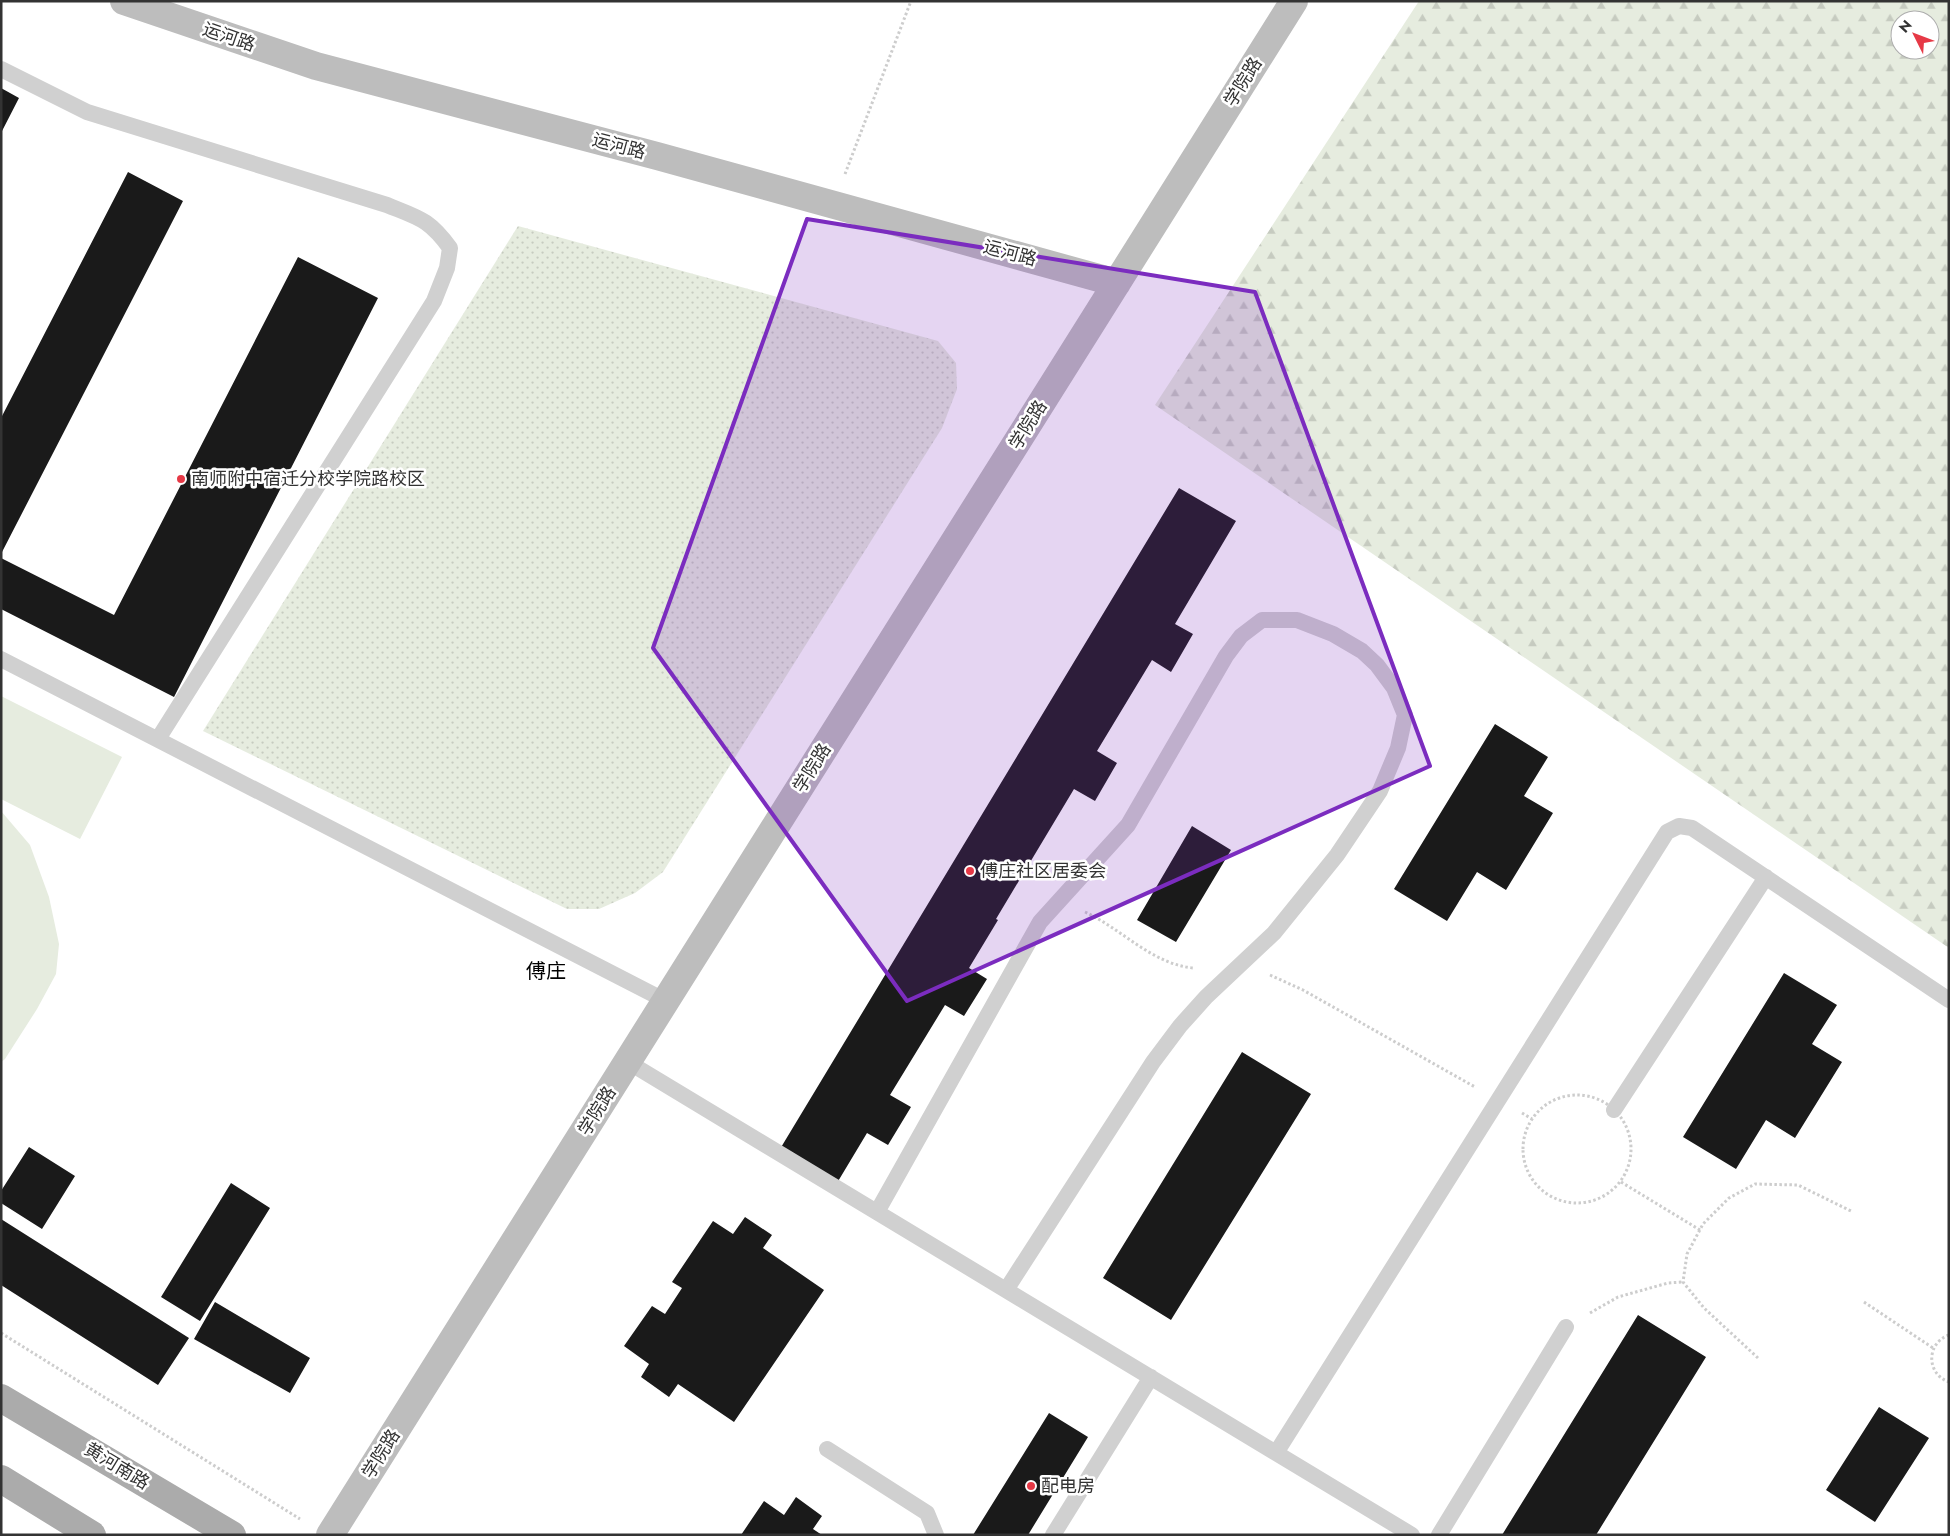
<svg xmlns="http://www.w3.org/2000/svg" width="1950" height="1536" viewBox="0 0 1950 1536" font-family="Jost,'Noto Sans SC',sans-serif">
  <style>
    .grass { fill: url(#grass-dots) }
    .forest { fill: url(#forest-firs); fill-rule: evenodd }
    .park { fill: #e6ecdf }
    .building { fill: #1a1a1a }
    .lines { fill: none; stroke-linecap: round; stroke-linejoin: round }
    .path { stroke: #cdcdcd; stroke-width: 3; stroke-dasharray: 2.5 2.5; stroke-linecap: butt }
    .lane { stroke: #d0d0d0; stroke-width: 16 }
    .secondary { stroke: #bdbdbd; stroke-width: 28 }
    .primary { stroke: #ababab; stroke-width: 28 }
    .marked { fill: #7b2cbf; fill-opacity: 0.2; stroke: #7b2cbf; stroke-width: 4; stroke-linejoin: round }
    .poi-dot { fill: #e63946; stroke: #fff; stroke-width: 2 }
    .labels { text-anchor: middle; stroke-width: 5; stroke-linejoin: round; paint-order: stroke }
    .street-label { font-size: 18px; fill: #333; stroke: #fff }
    .poi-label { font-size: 18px; fill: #333; stroke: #fff; text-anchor: start }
    .quarter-label { font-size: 20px; fill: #000; stroke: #fff }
  </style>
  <defs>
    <pattern id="grass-dots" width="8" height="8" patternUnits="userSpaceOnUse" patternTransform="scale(1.25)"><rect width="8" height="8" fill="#e6ecdf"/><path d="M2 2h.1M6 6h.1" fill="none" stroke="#c6cbc0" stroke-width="1.8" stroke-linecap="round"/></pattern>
    <pattern id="forest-firs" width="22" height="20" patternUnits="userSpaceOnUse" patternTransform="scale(1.25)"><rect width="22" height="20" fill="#e6ecdf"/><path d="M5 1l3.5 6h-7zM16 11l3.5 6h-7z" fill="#c6cbc0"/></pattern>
  </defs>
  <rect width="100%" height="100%" fill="#fff"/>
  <!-- grass -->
  <path class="grass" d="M518,226l420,115 18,22 1,26 -15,39 -279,444 -28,21 -36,16h-32l-364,-178z"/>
  <!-- forest -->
  <path class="forest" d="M1419,1h530v947l-794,-543zM1900,20h30v30h-30z"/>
  <!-- park -->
  <path class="park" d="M1,696l121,61 -42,82 -79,-40z
    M1,811l29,34 19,52 10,47 -3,30 -19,35 -32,50 -4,3z"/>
  <!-- building -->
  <path class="building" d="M1,88l18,10 -18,35z
    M128,172l55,29 -182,353v-136z
    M298,257l80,41 -204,399 -173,-88v-51l113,57z
    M1179,488l57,33 -61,103 18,10 -22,38 -19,-12 -55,91 20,12 -22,38 -21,-12 -78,130 2,1 -29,48 18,11 -23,37 -19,-11 -55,90 21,12 -23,38 -21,-12 -30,50 -57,-34z
    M1495,724l53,33 -24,39 29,17 -47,77 -29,-18 -30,49 -53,-32z
    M1192,826l39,24 -55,92 -39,-22z
    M1784,973l53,32 -25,39 30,18 -47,76 -29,-18 -30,49 -53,-32z
    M1242,1052l69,42 -140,226 -68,-42z
    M29,1147l46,29 -33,53 -41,-26v-12z
    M231,1183l39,25 -70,113 -39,-24z
    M745,1217l27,18 -9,13 61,42 -90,132 -56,-38 -9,13 -28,-20 8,-13 -25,-18 28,-40 13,8 17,-26 -10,-6 41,-61 20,13z
    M1,1219l188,119 -31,47 -157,-100z
    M215,1302l95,56 -20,35 -96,-54z
    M1638,1315l68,42 -110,178h-94z
    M1879,1407l50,31 -54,84 -49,-32z
    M1049,1413l39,24 -60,98h-55z
    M796,1497l26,19 -9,13 9,6h-81l23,-34 20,14z"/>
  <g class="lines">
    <!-- path -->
    <path class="path" d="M845,174l66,-173
      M1085,912c37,17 68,53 109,56
      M1270,975l33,15 172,97
      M1523 1149a54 54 0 1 1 108 0a54 54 0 1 1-108 0Z
      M1522,1113l10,6
      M1621,1182l79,48
      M1864,1302l69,46
      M1590,1313l28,-16 50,-14 15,-1
      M1,1333l299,186
      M1949,1335c-23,8 -23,39 0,47
      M1758,1358l-54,-50 -21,-26 4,-28 16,-30 26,-26 26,-14 43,1 55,27"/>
    <!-- lane -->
    <path class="lane" d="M1,69l86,43 300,93c32,13 42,14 63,43l-3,20 -13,33 -276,438
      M1,659l665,342
      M628,1062l784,473
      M1614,1110l152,-233
      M877,1212l163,-290 88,-97 98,-169 15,-20 21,-16h35l36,14 29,17 15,14 17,23 11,27 -7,33 -18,43 -43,64 -63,78 -68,64 -26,29 -27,36 -147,228
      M827,1449l100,64 9,22
      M1276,1453l391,-621 12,-6 13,2 257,172
      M1053,1535l98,-158
      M1439,1535l127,-208"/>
    <!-- secondary -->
    <path class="secondary" d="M124,1l192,65 341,90 460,127
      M330,1535l964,-1534"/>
    <!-- primary -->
    <path class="primary" d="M1,1398l231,137
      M1,1479l91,56"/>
  </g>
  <!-- marked area -->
  <path class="marked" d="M807,219l448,73 175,474 -523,235 -254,-353z"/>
  <!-- markers -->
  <g class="poi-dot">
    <circle cx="181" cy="479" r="5"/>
    <circle cx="970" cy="871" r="5"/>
    <circle cx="1031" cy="1486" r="5"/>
  </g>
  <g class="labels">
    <!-- street labels -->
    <g class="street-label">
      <text transform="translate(229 37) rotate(19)" y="6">运河路</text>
      <text transform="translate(1243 82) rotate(-58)" y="6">学院路</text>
      <text transform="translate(619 146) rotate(15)" y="6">运河路</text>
      <text transform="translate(1010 253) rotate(15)" y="6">运河路</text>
      <text transform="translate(1028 425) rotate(-58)" y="6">学院路</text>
      <text transform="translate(812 768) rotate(-58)" y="6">学院路</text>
      <text transform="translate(597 1111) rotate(-58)" y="6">学院路</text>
      <text transform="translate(381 1454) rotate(-58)" y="6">学院路</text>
      <text transform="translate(117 1466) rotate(31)" y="6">黄河南路</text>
    </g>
    <!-- poi labels -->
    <g class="poi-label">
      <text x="191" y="485">南师附中宿迁分校学院路校区</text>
      <text x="980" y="877">傅庄社区居委会</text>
      <text x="1041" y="1492">配电房</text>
    </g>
    <!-- quarter labels -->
    <g class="quarter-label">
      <text x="546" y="978">傅庄</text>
    </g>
  </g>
  <!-- border -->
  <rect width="1950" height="1536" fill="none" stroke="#333333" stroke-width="5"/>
  <!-- north arrow -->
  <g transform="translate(1915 35) rotate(312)"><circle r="24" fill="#ffffff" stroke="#adadad"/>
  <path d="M0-4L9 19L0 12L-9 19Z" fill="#e63946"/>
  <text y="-8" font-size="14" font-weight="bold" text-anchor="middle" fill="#333333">N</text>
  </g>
</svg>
